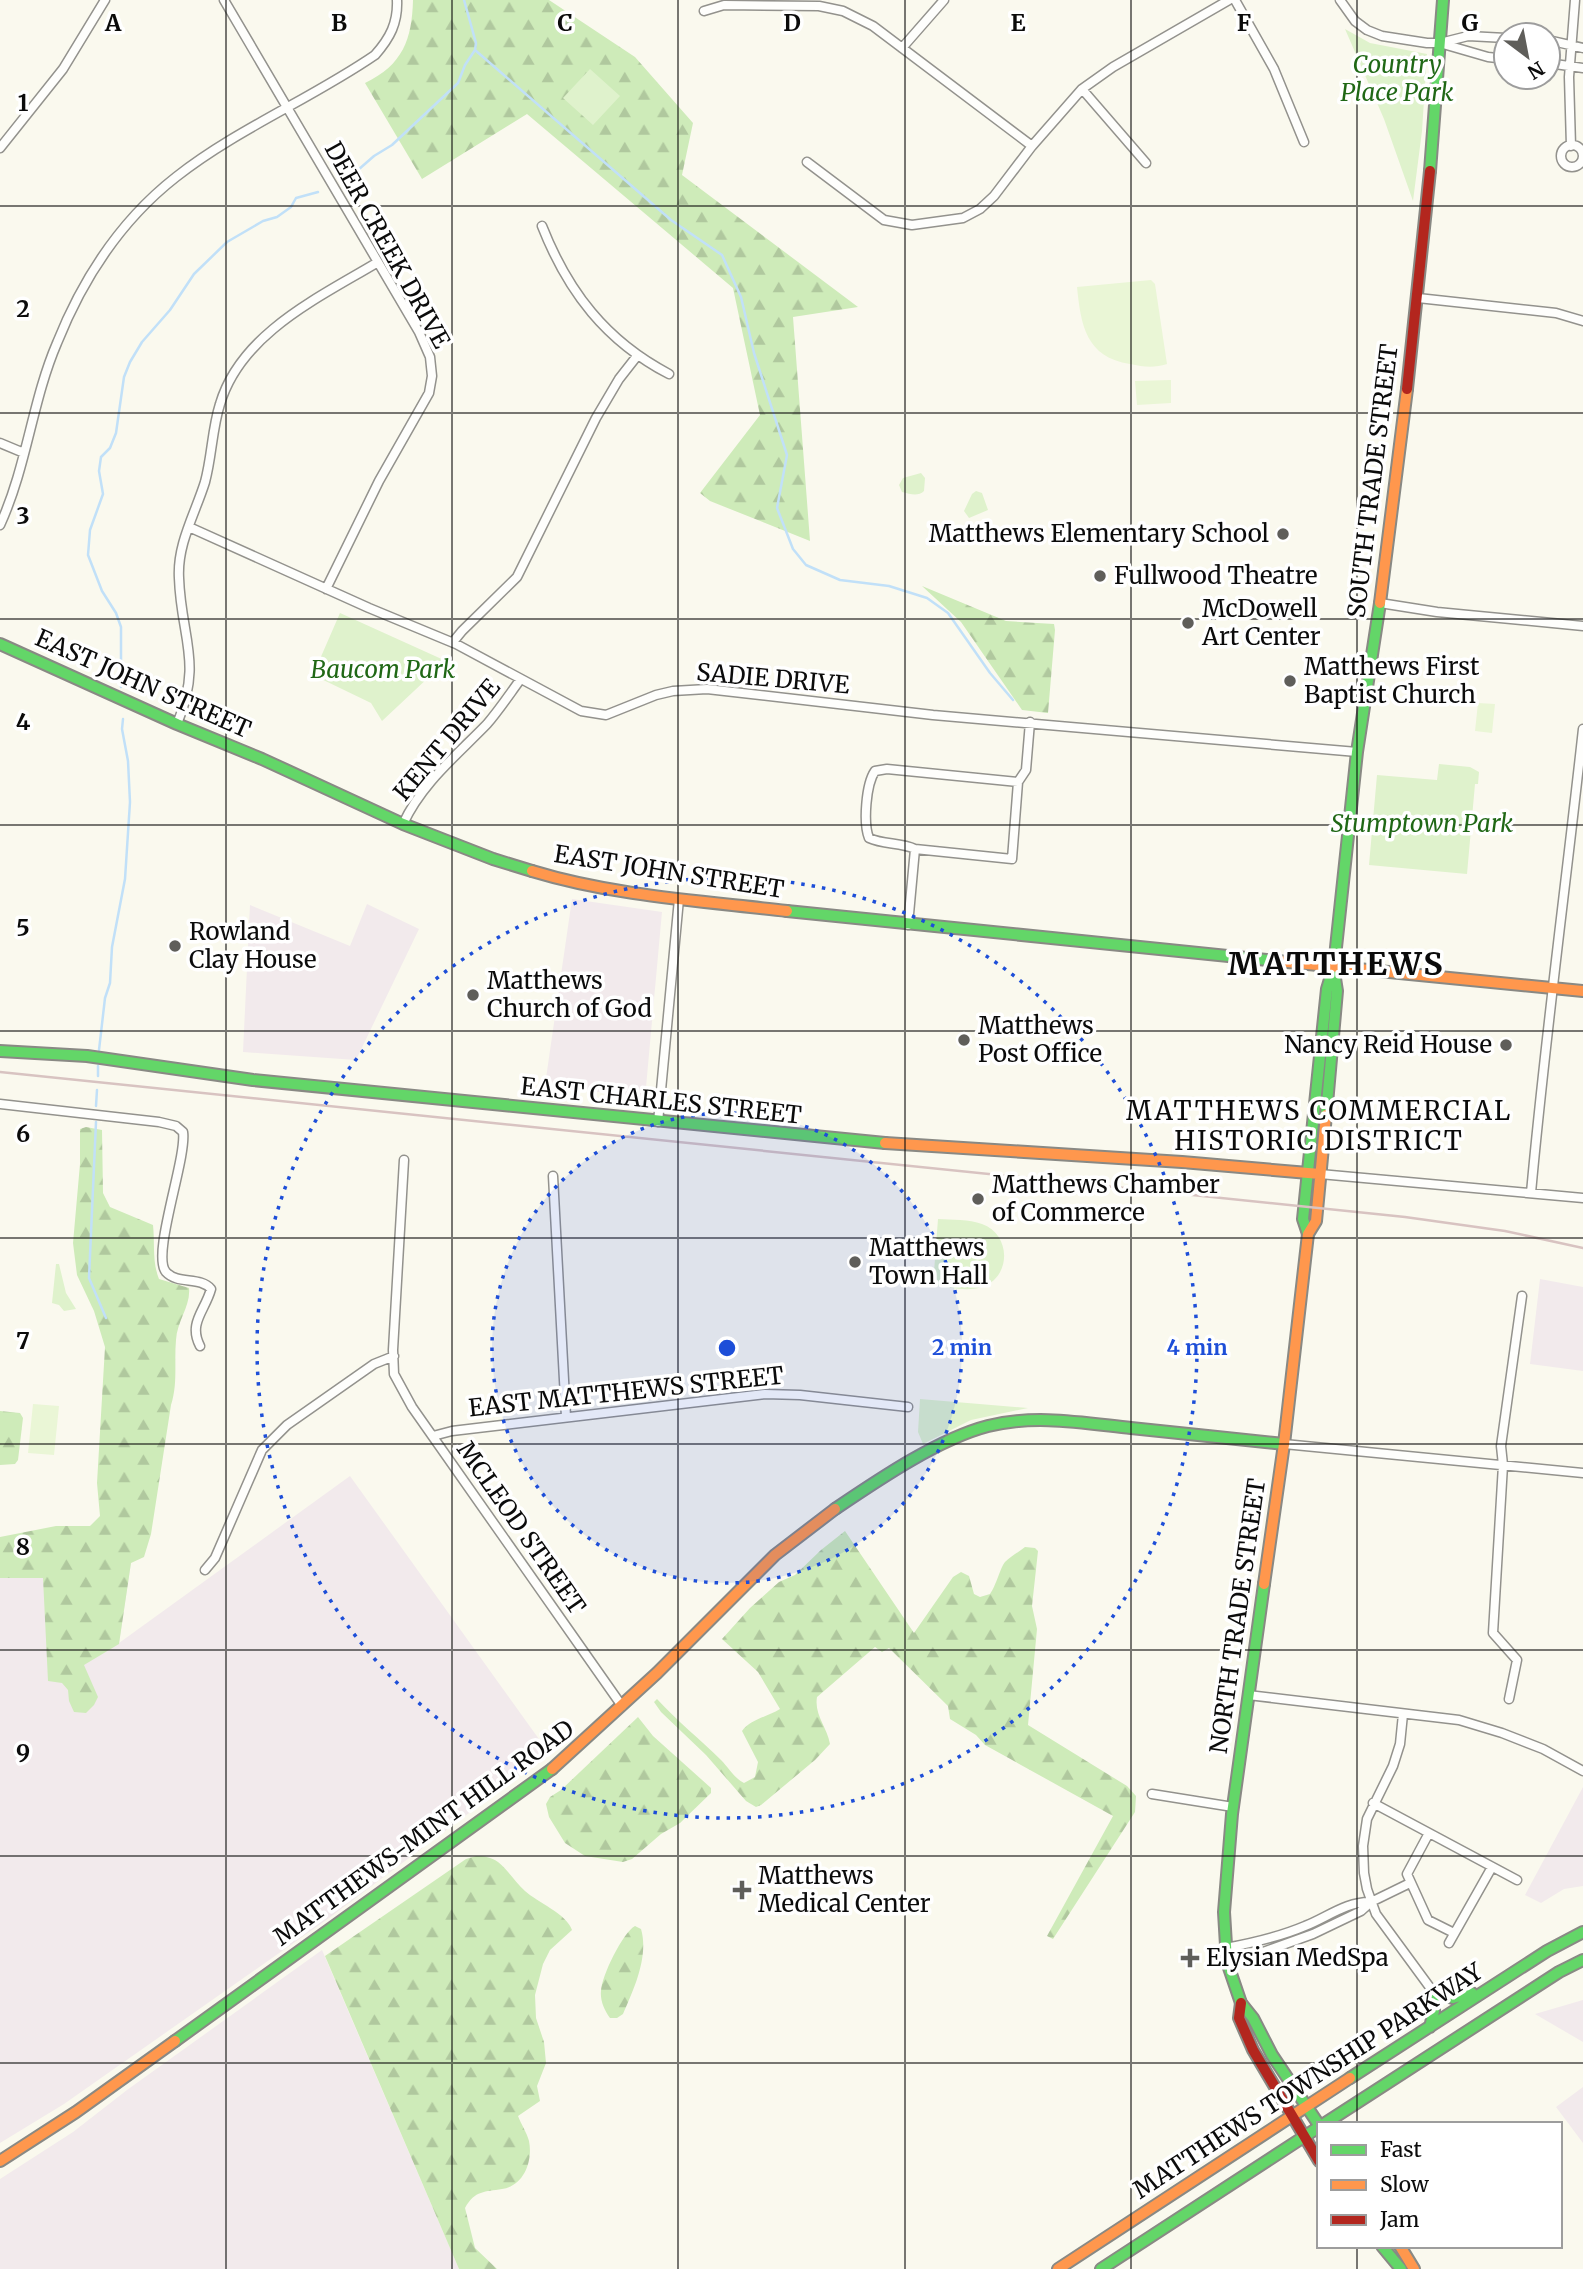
<svg xmlns="http://www.w3.org/2000/svg" width="1583" height="2269" viewBox="0 0 1583 2269" font-family="Merriweather,serif">
  <style>
    .industrial { fill: #f2eaec }
    .forest { fill: url(#forest-firs) }
    .park { fill: #dff2cc }
    .pitch { fill: #eaf6d6 }
    .lines { fill: none; stroke-linecap: round; stroke-linejoin: round }
    .stream { stroke: #c1e0f8; stroke-width: 2.5 }
    .street-casing { stroke: #93928d; stroke-width: 11 }
    .fast-casing { stroke: #898984; stroke-width: 14 }
    .slow-casing { stroke: #898984; stroke-width: 14 }
    .jam-casing { stroke: #898984; stroke-width: 14 }
    .street { stroke: #fefefc; stroke-width: 8 }
    .fast { stroke: #63d668; stroke-width: 10 }
    .slow { stroke: #ff974d; stroke-width: 10 }
    .jam { stroke: #b3261e; stroke-width: 10 }
    .rail { stroke: #d8c3c1; stroke-width: 2.5 }
    .grid { fill: none; stroke: #0b0b0b; stroke-width: 2; stroke-opacity: 0.55 }
    .ring { fill: none; stroke: #1d4ed8; stroke-width: 3.5; stroke-dasharray: 3.5 7 }
    .poi-dot { fill: #5f5e5a; stroke: #fff; stroke-width: 2.5 }
    .labels { text-anchor: middle; stroke-width: 7; stroke-linejoin: round; paint-order: stroke }
    .park-label { font-size: 24px; font-style: italic; fill: #206816; stroke: #fff }
    .street-label { font-size: 24px; fill: #0b0b0b; stroke: #fff }
    .poi-label { font-size: 24px; fill: #0b0b0b; stroke: #fff; text-anchor: start }
    .neighbourhood-label { font-size: 26px; letter-spacing: 2px; fill: #0b0b0b; stroke: #fff }
    .district-label { font-size: 32px; font-weight: bold; letter-spacing: 2px; fill: #0b0b0b; stroke: #fff }
    .grid-label { font-size: 23px; text-anchor: middle; font-weight: bold; fill: #0b0b0b; stroke: #fff; stroke-width: 7; stroke-linejoin: round; paint-order: stroke }
    .centre { fill: #1d4ed8; stroke: #fff; stroke-width: 3.5 }
    .ring-label { font-size: 21px; text-anchor: middle; font-weight: bold; fill: #1d4ed8; stroke: #fff; stroke-width: 7; stroke-linejoin: round; paint-order: stroke }
  </style>
  <defs>
    <pattern id="forest-firs" width="22" height="20" patternUnits="userSpaceOnUse" patternTransform="scale(1.75)"><rect width="22" height="20" fill="#ceebb9"/><path d="M5 1l3.5 6h-7zM16 11l3.5 6h-7z" fill="#b0c89e"/></pattern>
  </defs>
  <rect width="100%" height="100%" fill="#faf9ee"/>
  <!-- industrial -->
  <path class="industrial" d="M572,899l90,13 -17,186 -100,-13z
    M367,904l52,25 -63,131 -113,-8 7,-147 100,41z
    M1540,1279l43,8v84l-53,-7z
    M350,1476l199,277 -220,165 -265,186 -64,39v-576l131,-4 -12,80z
    M1583,1787v99l-19,3 -23,14 -16,-8z
    M322,1950l137,319h-459v-90l73,-47 54,-42z
    M1583,2000v42l-48,-28z
    M1583,2087v56l-27,-36z"/>
  <!-- forest -->
  <path class="forest" d="M413,0h136l86,57 58,66 -11,52 176,132 -65,10 17,224 -100,-40 -10,-8 60,-78 -27,-127 -206,-174 -105,65 -57,-96c38,-18 47,-44 48,-83z
    M922,586l84,35 48,3 1,6 -7,83 -26,-3 -61,-88z
    M86,1127l16,3 1,63 7,14 43,18c2,18 -1,37 6,54l30,9c2,17 -12,33 -13,52 -2,22 2,43 -5,65l-20,129 -7,23 -13,6 -12,81 -35,21 14,32 -4,8 -8,8 -12,-1 -5,-11 -1,-11 -6,-7 -14,-2 -5,-103h-43v-41l56,-11h34l10,-10 -3,-33 8,-136 -11,-36 -17,-36 -4,-32 7,-79v-35z
    M0,1411l20,2 3,5 -5,42 -3,4 -15,1z
    M845,1531l69,102 39,-56 8,-5 8,4 5,18 6,3 10,-3c6,-8 11,-28 15,-32 6,-6 14,-10 20,-15l10,1 3,3 -6,55 5,23 -9,96 99,61 9,10 -1,16 -82,127 -6,-3 66,-120 -128,-71 -9,-10 -26,-16 -2,-13 -59,-58 -7,4 -7,-5 -58,50c-3,18 10,30 13,47l-15,16 -54,45 -5,2 -10,-6 -40,-46 -45,-43 -7,-10 3,-3c20,22 43,40 64,61 8,8 13,18 23,23l11,-6 3,-15 -16,-31c9,-12 25,-14 38,-22l-22,-37 -36,-33 28,-31 29,-26 16,-7 26,-25z
    M638,1717l15,19 58,52v5l-31,30 -19,11 -29,25 -9,3 -38,-6 -20,-13 -16,-26 -3,-13 4,-7 11,-7z
    M476,1856c8,0 15,1 22,6 10,8 17,20 27,29 12,11 42,23 47,39l-22,20 -7,14 -8,31 1,23 8,24 2,21 -9,23 3,15 -22,15c3,8 9,17 11,25 4,20 -5,45 -27,48 -17,3 -27,1 -37,19l10,40 22,21h-38l-134,-313 141,-97z
    M635,1926l6,3c8,27 -7,60 -18,85l-6,4h-7c-6,-8 -10,-18 -9,-27 0,-14 22,-59 34,-65z"/>
  <!-- park -->
  <path class="park" d="M1345,29l25,14 57,11 -5,77 -9,70 -29,-82z
    M590,69l30,27 -27,29 -30,-27z
    M921,473l4,5 -1,13c-6,6 -14,3 -22,1l-3,-7 4,-7z
    M976,491l6,2 6,17 -19,8 -5,-7 8,-17z
    M340,613l106,48 -64,60 -11,-18 -58,-28z
    M1439,764l31,3 9,5 -1,12h-3l-8,90 -98,-9 8,-90 60,5z
    M938,1219c14,1 31,0 44,5 29,10 30,53 0,63 -15,5 -34,0 -49,-2z
    M56,1264h3l7,29 10,16 -12,2 -5,-6 -7,-2z
    M920,1399l108,9 -57,12 -48,24 -5,-12z"/>
  <!-- pitch -->
  <path class="pitch" d="M1151,280l4,4 12,80c-13,4 -23,3 -37,0 -44,-7 -49,-38 -53,-77z
    M1171,380v23l-34,2 -2,-24z
    M1478,703l17,1 -3,29 -17,-2z
    M33,1404l26,2 -5,49 -26,-2z"/>
  <g class="lines">
    <!-- stream -->
    <path class="stream" d="M475,50l196,170 51,35 19,42 13,56 33,102 -10,53 16,41 13,16 34,15 49,6 38,12 21,15 42,60 23,27
      M350,177l24,-21 18,-11 66,-62 7,-18 10,-15 1,-7 -12,-43
      M121,687v-60l-5,-14 -14,-22 -14,-36 2,-25 13,-36 -4,-23 2,-14 9,-9 6,-15 8,-56 6,-15 12,-20 28,-32 24,-36 33,-32 36,-21 14,-4 14,-10 5,-9 22,-6
      M99,1050l6,-52 5,-15 2,-36 13,-68 5,-77 -2,-41 -6,-32 1,-10
      M98,1076v-10
      M96,1106l1,-16
      M96,1122l-7,156 17,40"/>
    <!-- street casing -->
    <g class="street-casing">
      <path id="street" d="M224,0l195,332 11,25 2,19 -3,17 -50,88 -53,108
        M1235,0l39,69 30,73
        M1340,0l15,21 12,9 15,6 45,7h13l28,-7 38,2
        M704,11l20,-6 95,1 24,5 30,15 159,120
        M1548,40l35,8
        M1443,44l45,13 18,2
        M902,48l42,-48
        M1548,63l35,5
        M1082,89l64,74
        M1561 156a11 11 0 1 1 22 0a11 11 0 1 1-22 0Z
        M1571,146l-2,-69 6,-77
        M0,148l63,-79 42,-69
        M807,162l77,58 28,5 51,-7 17,-9 14,-13 38,-50 50,-57 31,-22 116,-67
        M542,226c26,66 64,115 127,148
        M1418,298l138,15 27,8
        M0,443l24,10
        M0,525c27,-59 32,-124 57,-182 26,-65 64,-123 119,-166 61,-48 135,-78 199,-122 15,-17 23,-32 22,-55
        M189,527l180,81 87,36 125,67 25,4 50,-20 17,-4 34,-2 226,26 424,37
        M1380,603l57,9 146,14
        M453,642l9,-11 55,-54 79,-159 23,-39 18,-23
        M177,724c26,-62 4,-86 2,-146 -2,-34 16,-64 26,-96 7,-26 7,-53 15,-78 21,-71 100,-107 158,-142
        M1018,782l-131,-13 -12,2c-9,13 -12,52 -6,67 15,7 31,4 46,11l97,10 6,-77 8,-12 4,-48
        M403,824c19,-41 53,-68 84,-100 12,-14 22,-29 33,-44
        M908,925l7,-76
        M0,1104l159,18 17,4 7,6c4,26 -32,123 -17,140 12,13 34,4 45,17 -6,22 -23,34 -11,57
        M658,1122l21,-223
        M404,1160l-11,190 1,24 18,33 210,299
        M1320,1174l263,24
        M553,1176l13,241
        M1531,1193c14,-155 35,-309 52,-464
        M433,1436l19,-5 313,-37 35,1 108,12
        M1284,1444l299,29
        M205,1570l10,-12 47,-108 25,-25 87,-61 20,-8
        M1248,1695l211,25 43,13 41,16 40,22
        M1509,1699l8,-39 -24,-27 10,-168 -2,-19 21,-150
        M1403,1714l-3,30 -7,22 -26,53 -4,27 1,27 3,16 9,25 58,79
        M1152,1794l81,13
        M1373,1803l144,77
        M1429,1833l-22,41 21,46 26,13
        M1449,1943l43,-76
        M1225,1948c28,-5 54,-11 80,-22 21,-8 42,-25 66,-24
        M1227,1965l86,-31 48,-23 10,-9 39,-19"/>
    </g>
    <!-- fast casing -->
    <g class="fast-casing">
      <path id="fast" d="M1430,171l13,-171
        M0,644l177,80 85,35 141,65 90,35 39,12
        M787,911l490,50
        M0,1051l87,5 166,24 632,63
        M1326,1115l11,-124 -3,-19
        M1308,1234l-5,-15 24,-230 7,-23 23,-214 23,-149
        M835,1509c43,-29 103,-70 153,-83 47,-12 96,-3 143,2 51,5 102,11 153,16
        M1264,1584l-32,230 -8,98 3,50 14,41 12,15 19,37 47,70
        M1430,2027l4,-16v-18l19,5 19,-5
        M175,2041l377,-272
        M1350,2078l197,-127 36,-19
        M1324,2124l235,-152 24,-12
        M1382,2246l19,23
        M1101,2269l218,-142"/>
    </g>
    <!-- slow casing -->
    <g class="slow-casing">
      <path id="slow" d="M1380,603l27,-214
        M532,871c82,25 170,30 255,40
        M1277,961l306,30
        M885,1143l297,19 138,12
        M1264,1584l20,-140 24,-210 8,-13 10,-106
        M552,1769l105,-96 118,-118 60,-46
        M0,2161l76,-49 99,-71
        M1400,2246l14,23
        M1058,2269l292,-191"/>
    </g>
    <!-- jam casing -->
    <g class="jam-casing">
      <path id="jam" d="M1407,389l23,-218
        M1241,2003l-2,15 14,32 66,111"/>
    </g>
    <!-- street -->
    <use href="#street" class="street"/>
    <!-- fast -->
    <use href="#fast" class="fast"/>
    <!-- slow -->
    <use href="#slow" class="slow"/>
    <!-- jam -->
    <use href="#jam" class="jam"/>
    <!-- rail -->
    <path class="rail" d="M0,1072l1405,145 100,14 78,17"/>
  </g>
  <!-- grid -->
  <path class="grid" d="M226,0v2269M452,0v2269M678,0v2269M905,0v2269M1131,0v2269M1357,0v2124M0,206h1583M0,413h1583M0,619h1583M0,825h1583M0,1031h1583M0,1238h1583M0,1444h1583M0,1650h1583M0,1856h1583M0,2063h1583M1357,2246v23"/>
  <!-- distance rings -->
  <circle cx="727" cy="1348" r="235" fill="#1d4ed8" fill-opacity=".12"/>
  <g class="ring">
    <circle cx="727" cy="1348" r="235"/>
    <circle cx="727" cy="1348" r="470"/>
  </g>
  <!-- markers -->
  <g class="poi-dot">
    <circle cx="1283" cy="534" r="7"/>
    <circle cx="1100" cy="576" r="7"/>
    <circle cx="1188" cy="623" r="7"/>
    <circle cx="1290" cy="681" r="7"/>
    <circle cx="175" cy="946" r="7"/>
    <circle cx="473" cy="995" r="7"/>
    <circle cx="964" cy="1040" r="7"/>
    <circle cx="1506" cy="1045" r="7"/>
    <circle cx="978" cy="1199" r="7"/>
    <circle cx="855" cy="1262" r="7"/>
    <path d="M738.5 1879.5h7v7h7v7h-7v7h-7v-7h-7v-7h7z"/>
    <path d="M1186.5 1947.5h7v7h7v7h-7v7h-7v-7h-7v-7h7z"/>
  </g>
  <g class="labels">
    <!-- park labels -->
    <g class="park-label">
      <text x="1397" y="73">Country<tspan x="1397" dy="28">Place Park</tspan></text>
      <text x="383" y="678">Baucom Park</text>
      <text x="1422" y="832">Stumptown Park</text>
    </g>
    <!-- street labels -->
    <g class="street-label">
      <text transform="translate(387 245) rotate(61)" y="8">DEER CREEK DRIVE</text>
      <text transform="translate(1373 481) rotate(-83)" y="8">SOUTH TRADE STREET</text>
      <text transform="translate(773 679) rotate(5)" y="8">SADIE DRIVE</text>
      <text transform="translate(143 684) rotate(24)" y="8">EAST JOHN STREET</text>
      <text transform="translate(447 740) rotate(-50)" y="8">KENT DRIVE</text>
      <text transform="translate(669 872) rotate(9)" y="8">EAST JOHN STREET</text>
      <text transform="translate(661 1101) rotate(6)" y="8">EAST CHARLES STREET</text>
      <text transform="translate(626 1392) rotate(-6)" y="8">EAST MATTHEWS STREET</text>
      <text transform="translate(521 1528) rotate(55)" y="8">MCLEOD STREET</text>
      <text transform="translate(1238 1616) rotate(-82)" y="8">NORTH TRADE STREET</text>
      <text transform="translate(424 1833) rotate(-36)" y="8">MATTHEWS-MINT HILL ROAD</text>
      <text transform="translate(1308 2081) rotate(-33)" y="8">MATTHEWS TOWNSHIP PARKWAY</text>
    </g>
    <!-- poi labels -->
    <g class="poi-label">
      <text x="1269" y="542" text-anchor="end">Matthews Elementary School</text>
      <text x="1114" y="584">Fullwood Theatre</text>
      <text x="1202" y="617">McDowell<tspan x="1202" dy="28">Art Center</tspan></text>
      <text x="1304" y="675">Matthews First<tspan x="1304" dy="28">Baptist Church</tspan></text>
      <text x="189" y="940">Rowland<tspan x="189" dy="28">Clay House</tspan></text>
      <text x="487" y="989">Matthews<tspan x="487" dy="28">Church of God</tspan></text>
      <text x="978" y="1034">Matthews<tspan x="978" dy="28">Post Office</tspan></text>
      <text x="1492" y="1053" text-anchor="end">Nancy Reid House</text>
      <text x="992" y="1193">Matthews Chamber<tspan x="992" dy="28">of Commerce</tspan></text>
      <text x="869" y="1256">Matthews<tspan x="869" dy="28">Town Hall</tspan></text>
      <text x="758" y="1884">Matthews<tspan x="758" dy="28">Medical Center</tspan></text>
      <text x="1206" y="1966">Elysian MedSpa</text>
    </g>
    <!-- neighbourhood labels -->
    <g class="neighbourhood-label">
      <text x="1319" y="1120">MATTHEWS COMMERCIAL<tspan x="1319" dy="30">HISTORIC DISTRICT</tspan></text>
    </g>
    <!-- district labels -->
    <g class="district-label">
      <text x="1336" y="975">MATTHEWS</text>
    </g>
  </g>
  <g class="grid-label">
    <text x="113" y="31">A</text>
    <text x="339" y="31">B</text>
    <text x="565" y="31">C</text>
    <text x="792" y="31">D</text>
    <text x="1018" y="31">E</text>
    <text x="1244" y="31">F</text>
    <text x="1470" y="31">G</text>
    <text x="23" y="111">1</text>
    <text x="23" y="317">2</text>
    <text x="23" y="524">3</text>
    <text x="23" y="730">4</text>
    <text x="23" y="936">5</text>
    <text x="23" y="1142">6</text>
    <text x="23" y="1349">7</text>
    <text x="23" y="1555">8</text>
    <text x="23" y="1761">9</text>
  </g>
  <circle cx="727" cy="1348" r="10" class="centre"/>
  <g class="ring-label">
    <text x="962" y="1355">2 min</text>
    <text x="1197" y="1355">4 min</text>
  </g>
  <!-- legend -->
  <rect x="1317" y="2122" width="245" height="126" fill="#ffffff" stroke="#9d9d9d" stroke-width="2"/>
  <rect x="1331" y="2145" width="35" height="10" fill="#63d668" stroke="#9d9d9d" stroke-width="2"/>
  <text x="1380" y="2157" font-size="21" fill="#0b0b0b">Fast</text>
  <rect x="1331" y="2180" width="35" height="10" fill="#ff974d" stroke="#9d9d9d" stroke-width="2"/>
  <text x="1380" y="2192" font-size="21" fill="#0b0b0b">Slow</text>
  <rect x="1331" y="2215" width="35" height="10" fill="#b3261e" stroke="#9d9d9d" stroke-width="2"/>
  <text x="1380" y="2227" font-size="21" fill="#0b0b0b">Jam</text>
  <!-- north arrow -->
  <g transform="translate(1527 56) rotate(148)"><circle r="33" fill="#ffffff" stroke="#9d9d9d" stroke-width="2"/>
  <path d="M0-5L12 26L0 18L-12 26Z" fill="#5f5e5a"/>
  <text y="-10" font-size="19" font-weight="bold" text-anchor="middle" fill="#0b0b0b">N</text>
  </g>
</svg>
